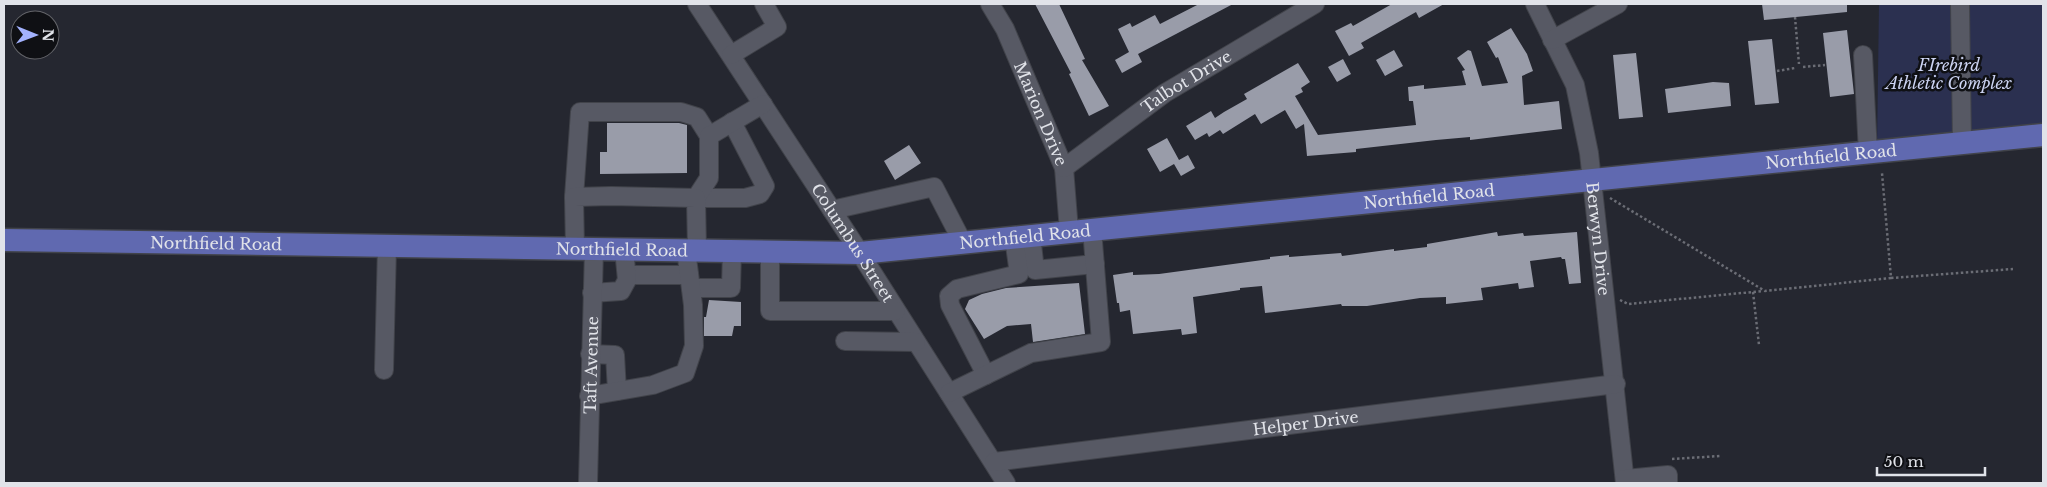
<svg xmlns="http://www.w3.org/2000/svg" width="2047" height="487" viewBox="0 0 2047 487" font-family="'Libre Baskerville',serif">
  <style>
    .green { fill: #2b3050 }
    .building { fill: #999ca9 }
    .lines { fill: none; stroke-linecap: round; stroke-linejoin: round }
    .minor-casing { stroke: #41434a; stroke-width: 20 }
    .major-casing { stroke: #41434a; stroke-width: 25 }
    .path { stroke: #6b6d75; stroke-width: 2.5; stroke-dasharray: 2.5 2.5; stroke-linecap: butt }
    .minor { stroke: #575964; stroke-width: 18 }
    .major { stroke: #6069b0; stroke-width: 22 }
    .labels { text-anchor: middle; stroke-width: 5; stroke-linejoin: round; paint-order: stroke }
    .park-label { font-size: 16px; font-style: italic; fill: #cdd4f3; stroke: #0f1014 }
    .street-label { font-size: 16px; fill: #e1e3e9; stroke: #0f1014 }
  </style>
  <rect width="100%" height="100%" fill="#252730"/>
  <!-- green -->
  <path class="green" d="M1879,4h164v131l-166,17z"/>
  <!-- building -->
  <path class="building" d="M1035,4h24l26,55 -3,1 27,46 -20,10 -20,-42 2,-1z
    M1199,4h34l-95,50 4,8 -20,11 -7,-13 14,-8 -11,-23 12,-6 2,4 23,-12 5,9z
    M1392,4h52l-25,14 -3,-6 -55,31 3,5 -15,8 -14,-25 16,-8 2,3z
    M1762,4h85v8l-83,8z
    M1511,28l16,26 6,17 -11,5 2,29 35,-4 3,28 -92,11v-3l-34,3 -80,9v3l-49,4 -3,-32 -8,5 -11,-19 -24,14 -6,-10 -32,20 -3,-4 -11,7 -2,-4 -12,7 -9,-14 25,-15 4,7 9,-6 23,-13 -3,-5 54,-31 12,19 -9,6 2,4 -8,4 23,39 98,-10 -3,-24h-4l-1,-14 16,-2v4l42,-4 -4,-14 3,-1 -8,-12 11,-8 3,1 11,35 26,-3 -10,-26 -2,1 -9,-16z
    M1847,30l7,64 -24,3 -7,-64z
    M1772,39l7,64 -24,2 -7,-64z
    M1394,50l9,16 -18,10 -9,-16z
    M1636,53l7,64 -24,2 -6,-64z
    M1343,59l8,15 -14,8 -9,-15z
    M1713,82l16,1 2,23 -63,7 -3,-24z
    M607,123h72l8,2v48l-87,1v-22h7z
    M1167,138l12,22 9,-5 7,13 -14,8 -7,-12 -14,8 -13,-23z
    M909,145l12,18 -26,17 -11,-19z
    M1497,232l1,4 25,-3 1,3 53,-4 4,51 -12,1 -4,-25h-3l-1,-2 -31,4 4,26 -15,2 -1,-6 -37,5 2,12 -37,4v-7l-26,1 -53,8h-25l-1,-2 -76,9 -3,-27 -22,2v2l-47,7 4,36 -15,2 -1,-6 -48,5 -3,-24 -10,2 -1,-9h-2l-4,-28 20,-3v3l26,-1 111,-15v-2l19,-2v2l52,-4 1,3 52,-7v2l33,-4v-3z
    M1079,283l6,51 -52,8 -2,-18 -24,2 -23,13 -19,-30 4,-9 13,-6 24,-6z
    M709,300l32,2v24h-7l-2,10h-28v-19h2z"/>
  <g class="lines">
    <!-- minor casing -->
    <g class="minor-casing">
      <g id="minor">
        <path id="s1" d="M697,4l163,249 146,230"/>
        <path id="s2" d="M990,4l15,25 59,139 5,63"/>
        <path id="s3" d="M1535,4l40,81 14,68 36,330"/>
        <path d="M1960,4l2,139"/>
        <path d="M1552,40l66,-36"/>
        <path d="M731,55l46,-28 -13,-23"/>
        <path d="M1863,55l5,98"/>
        <path id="s4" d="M1064,168l101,-75 150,-89"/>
        <path d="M574,197l6,-85h101l16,5 12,19"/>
        <path d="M696,198h49l15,-4 5,-8 -33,-64"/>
        <path d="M696,198l13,-20v-42l54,-32"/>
        <path d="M832,210l102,-23 29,56"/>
        <path d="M1031,236l4,34 60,-6"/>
        <path d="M575,248l-1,-51 37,-1 85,2 1,52"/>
        <path d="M770,251v60h126"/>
        <path d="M627,275h62"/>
        <path d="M691,288h40l1,-37"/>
        <path d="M592,293l29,-2 6,-11 -3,-31"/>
        <path d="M845,341l71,1"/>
        <path d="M590,354l25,1 2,36"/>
        <path d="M384,370l3,-124"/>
        <path d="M986,375l-36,-70 -1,-9 8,-7 62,-15 -5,-36"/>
        <path d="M949,393l82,-40 70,-11 -9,-113"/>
        <path d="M589,396l64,-11 32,-12 9,-27 -1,-41 -7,-55"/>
        <path id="s5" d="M994,462l622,-78"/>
        <path d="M1625,479l43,-4v8"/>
        <path id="s6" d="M588,483l6,-234"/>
      </g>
    </g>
    <!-- major casing -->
    <g class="major-casing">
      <g id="major">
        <path id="s7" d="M4,240l856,13 1183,-118"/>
      </g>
    </g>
    <!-- path -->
    <path class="path" d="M1795,17l4,47
      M1803,67l22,-2
      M1777,71l18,-3
      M1610,198l155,93 126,-13 -9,-105
      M1891,278l122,-9
      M1753,292l6,53
      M1620,300l8,4 135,-13
      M1672,459l48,-3"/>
    <!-- minor -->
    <use href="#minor" class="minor"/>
    <!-- major -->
    <use href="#major" class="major"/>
  </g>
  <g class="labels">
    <!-- park labels -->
    <g class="park-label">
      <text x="1949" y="71">FIrebird<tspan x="1949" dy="18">Athletic Complex</tspan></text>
    </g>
    <!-- street labels -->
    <g class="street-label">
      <text dy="6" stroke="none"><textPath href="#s4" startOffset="150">Talbot Drive</textPath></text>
      <text dy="6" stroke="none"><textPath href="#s2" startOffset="121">Marion Drive</textPath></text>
      <text dy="6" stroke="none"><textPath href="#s7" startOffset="1832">Northfield Road</textPath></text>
      <text dy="6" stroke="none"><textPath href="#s7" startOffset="1428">Northfield Road</textPath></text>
      <text dy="6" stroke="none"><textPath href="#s7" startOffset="1022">Northfield Road</textPath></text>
      <text dy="6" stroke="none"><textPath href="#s3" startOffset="246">Berwyn Drive</textPath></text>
      <text dy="6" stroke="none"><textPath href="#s7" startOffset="212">Northfield Road</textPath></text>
      <text dy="6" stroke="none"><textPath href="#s1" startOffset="285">Columbus Street</textPath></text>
      <text dy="6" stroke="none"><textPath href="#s7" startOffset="618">Northfield Road</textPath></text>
      <text dy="6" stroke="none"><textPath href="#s6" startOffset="118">Taft Avenue</textPath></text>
      <text dy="6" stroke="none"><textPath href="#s5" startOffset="314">Helper Drive</textPath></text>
    </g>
  </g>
  <!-- border -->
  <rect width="2047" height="487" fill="none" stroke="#e1e3e9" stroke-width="10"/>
  <!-- north arrow -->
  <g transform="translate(35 35) rotate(91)"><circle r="24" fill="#0f1014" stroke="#636469"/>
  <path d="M0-4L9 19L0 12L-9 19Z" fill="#a3b2fd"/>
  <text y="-8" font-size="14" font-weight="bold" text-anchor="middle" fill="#e1e3e9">N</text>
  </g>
  <!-- scale -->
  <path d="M1877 467v8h108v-8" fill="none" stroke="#e1e3e9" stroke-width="2.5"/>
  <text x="1884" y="467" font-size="15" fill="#e1e3e9" stroke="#0f1014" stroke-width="4" paint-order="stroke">50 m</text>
</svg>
